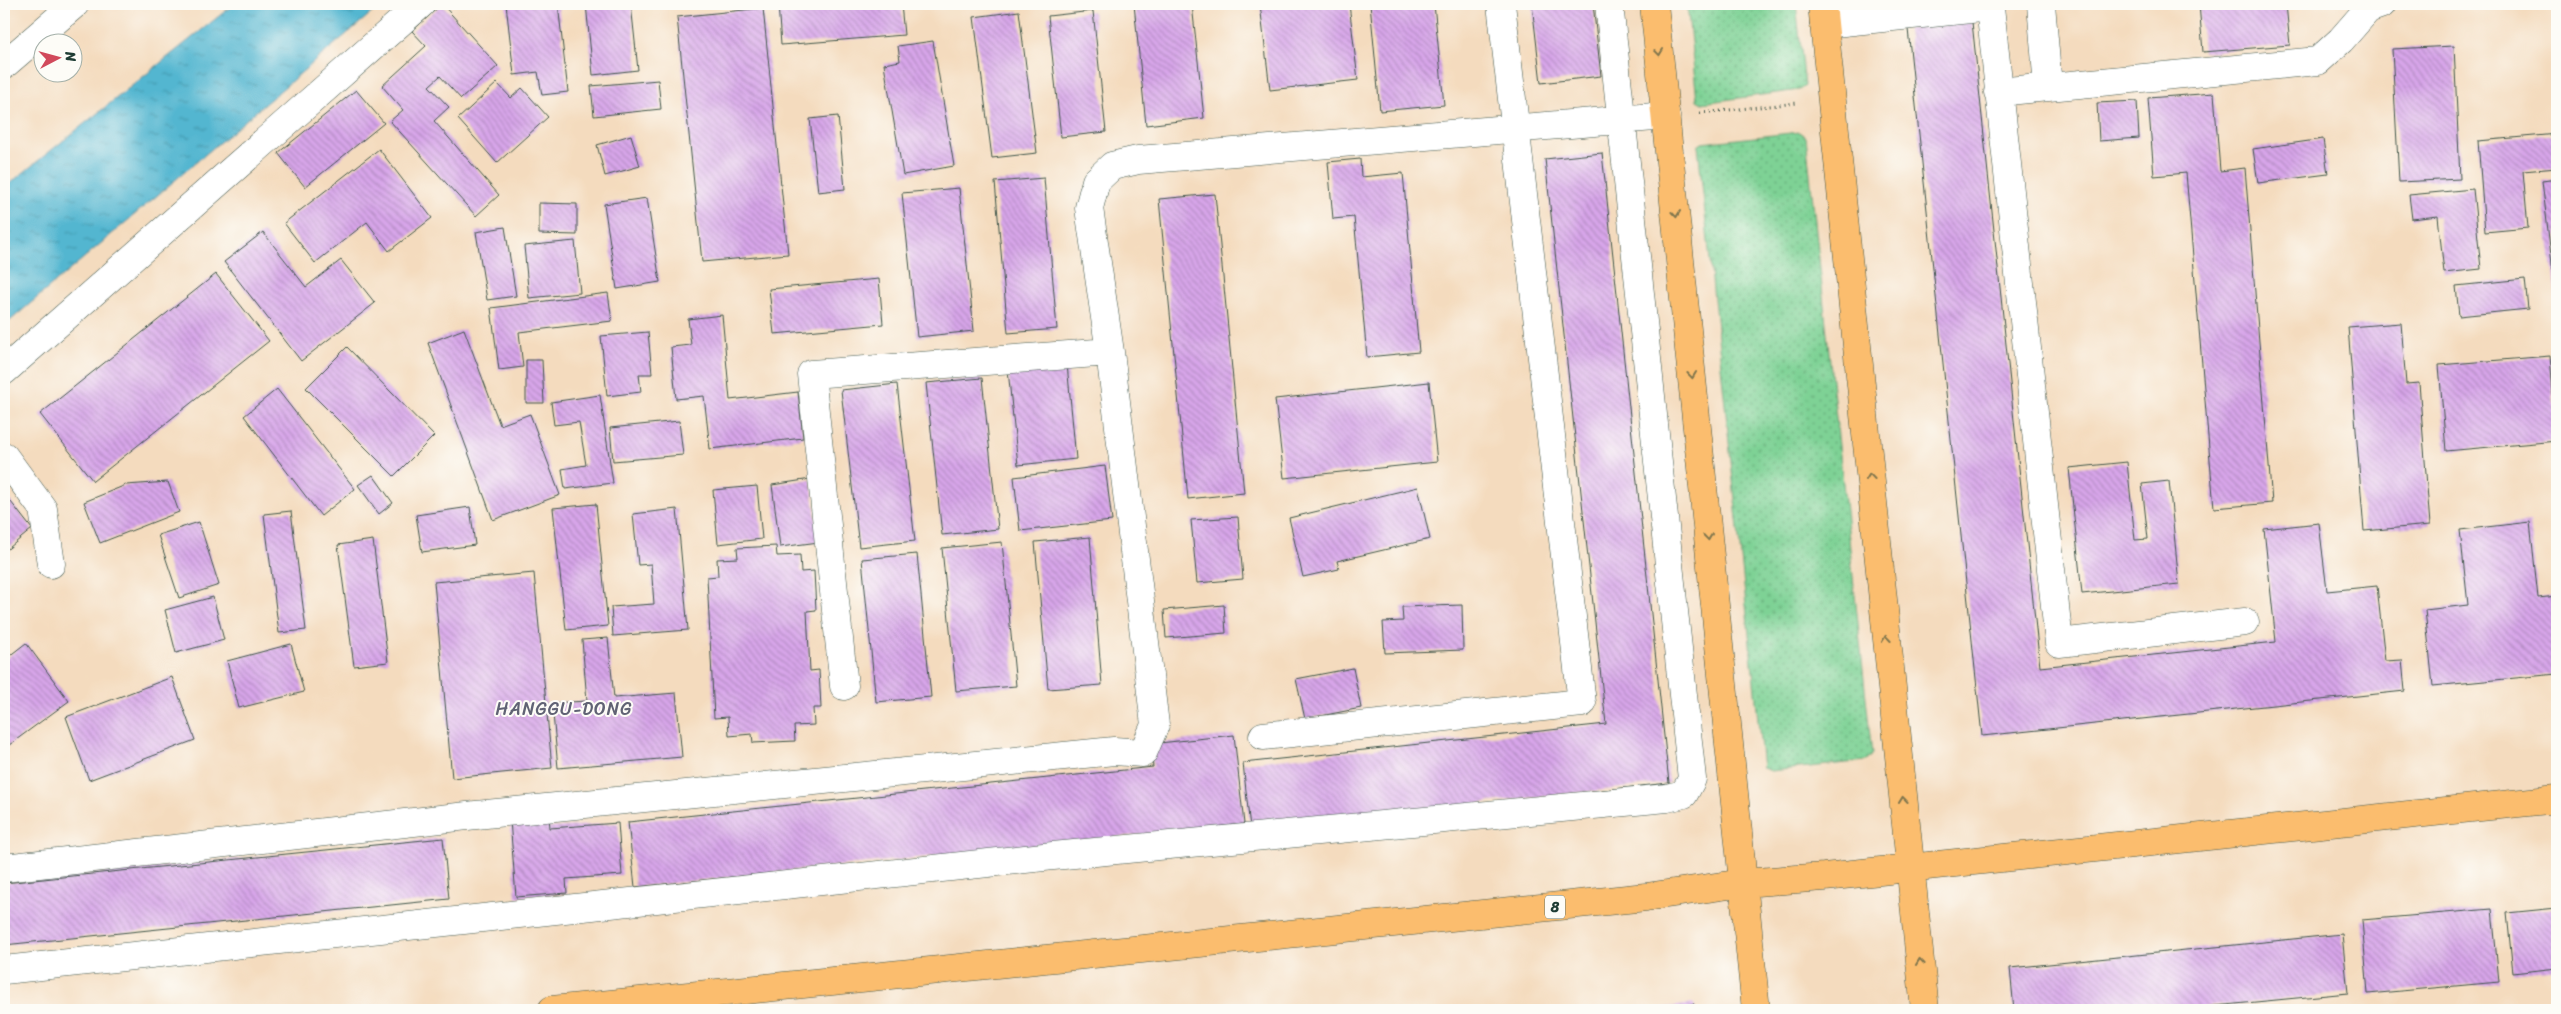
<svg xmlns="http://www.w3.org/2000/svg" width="2561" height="1014" viewBox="0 0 2561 1014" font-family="Sriracha,sans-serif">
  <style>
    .grass { fill: url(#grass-dots); stroke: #4e8864 }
    .water { fill: url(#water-ripples); stroke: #387a82 }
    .building { fill: url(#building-back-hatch) }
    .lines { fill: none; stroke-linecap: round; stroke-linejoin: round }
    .minor-casing { stroke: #3f5549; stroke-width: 29 }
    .major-casing { stroke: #3f5549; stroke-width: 29 }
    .path { stroke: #3f5549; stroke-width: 3; stroke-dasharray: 1 4; stroke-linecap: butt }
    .minor { stroke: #fff; stroke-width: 28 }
    .major { stroke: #fbbd6e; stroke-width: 28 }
    .oneway { stroke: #82774e }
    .labels { text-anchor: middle; stroke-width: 4; stroke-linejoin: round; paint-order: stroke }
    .shield { fill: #fdfcf7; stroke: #62766e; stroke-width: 1 }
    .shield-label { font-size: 14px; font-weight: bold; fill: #1f3d34 }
    .quarter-label { font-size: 18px; letter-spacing: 1px; fill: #606274; stroke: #fdfcf7 }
  </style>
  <defs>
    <pattern id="grass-dots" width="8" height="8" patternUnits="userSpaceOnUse" patternTransform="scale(1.25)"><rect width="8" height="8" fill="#7ed295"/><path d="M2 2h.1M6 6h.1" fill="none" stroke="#67ac7a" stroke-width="1.8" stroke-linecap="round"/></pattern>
    <pattern id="water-ripples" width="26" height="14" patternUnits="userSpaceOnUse" patternTransform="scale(1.25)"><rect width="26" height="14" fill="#52b6d0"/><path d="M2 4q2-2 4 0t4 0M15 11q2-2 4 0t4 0" fill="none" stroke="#4395aa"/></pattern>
    <pattern id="building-back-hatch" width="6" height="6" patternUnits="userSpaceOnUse" patternTransform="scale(1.25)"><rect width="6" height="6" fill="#d8a6ea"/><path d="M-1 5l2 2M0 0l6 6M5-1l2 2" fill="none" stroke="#af88be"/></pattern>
  </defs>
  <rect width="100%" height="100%" fill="#fdfcf7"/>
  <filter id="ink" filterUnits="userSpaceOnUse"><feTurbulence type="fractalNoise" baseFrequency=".02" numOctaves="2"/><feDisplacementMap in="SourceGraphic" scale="10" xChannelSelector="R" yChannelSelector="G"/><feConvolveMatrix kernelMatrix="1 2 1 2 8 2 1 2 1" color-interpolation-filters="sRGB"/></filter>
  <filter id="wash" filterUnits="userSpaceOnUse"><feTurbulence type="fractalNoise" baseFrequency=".0096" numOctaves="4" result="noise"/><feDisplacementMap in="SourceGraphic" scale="20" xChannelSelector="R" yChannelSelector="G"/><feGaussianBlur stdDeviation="1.12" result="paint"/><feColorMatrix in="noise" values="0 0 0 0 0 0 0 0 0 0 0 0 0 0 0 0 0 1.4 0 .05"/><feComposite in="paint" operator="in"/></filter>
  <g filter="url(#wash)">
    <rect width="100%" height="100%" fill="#f4dbbe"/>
    <!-- grass -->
    <path class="grass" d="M1687,4h109l9,82 -6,4 -97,13 -5,-3z
      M1799,132l7,5 66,617 -6,7 -95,10 -8,-3 -65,-622 4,-3z"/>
    <!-- water -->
    <path class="water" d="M234,4h148l-378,322v-138z"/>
    <g id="blocks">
      <!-- building -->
      <path class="building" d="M442,4l56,62 -37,33 -21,-23 -11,10 20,21 -15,14 65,74 -23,21 -86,-95 13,-11 -21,-24 44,-40 -14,-15z
        M506,4h52l10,88 -26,3 -4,-23 -24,3z
        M586,4h45l7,66 -45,5z
        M778,4h123l3,31 -123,10z
        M1134,4h58l12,114 -58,7z
        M1260,4h89l9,76 -88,10z
        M1370,4h64l10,101 -64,6z
        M1532,4h61l8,72 -60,7z
        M2199,4h87l4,41 -87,7z
        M763,8l25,246 -86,8 -25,-245z
        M1019,11l18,142 -45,5 -18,-141z
        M1093,11l13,121 -45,5 -13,-121z
        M1972,22l68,645 236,-25 -12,-113 55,-6 8,68 50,-5 8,75 17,-1 3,31 -423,45 -74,-707z
        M933,41l21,125 -51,9 -19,-111 16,-3 -2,-15z
        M2454,46l6,133 -61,3 -7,-133z
        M658,80l3,29 -67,7 -3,-30z
        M497,83l14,15 11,-10 26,29 -51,46 -39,-44z
        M356,90l28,33 -79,64 -27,-34z
        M2214,93l6,78 25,-3 27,335 -58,5 -28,-335 -32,3 -6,-78z
        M2137,101l2,37 -40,3 -2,-38z
        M838,116l7,73 -27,3 -8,-73z
        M2557,134v34l-34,3 5,57 -43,4 -7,-91z
        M631,135l9,31 -35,10 -8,-31z
        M2323,139l5,35 -70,9 -5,-34z
        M379,149l53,69 -43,33 -22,-29 -52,41 -31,-40z
        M1602,153l67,630 -419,45 -7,-65 363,-39 -61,-565z
        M1360,159l1,18 42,-4 16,179 -52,5 -13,-140 -21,2 -5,-57z
        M1044,178l13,151 -49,4 -13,-151z
        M2557,179v118h-1l-14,-116z
        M959,188l15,143 -57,6 -15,-144z
        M2473,189l8,80 -37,4 -6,-57 -26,3 -3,-24z
        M1215,194l29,299 -56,6 -29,-300z
        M647,198l13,84 -43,7 -13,-85z
        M539,203l38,1v31l-38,-1z
        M505,227l11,69 -29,4 -11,-68z
        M263,232l43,55 35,-27 34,43 -74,58 -77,-99z
        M575,241l5,52 -51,5 -5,-52z
        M216,274l53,67 -176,140 -53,-67z
        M879,279l4,45 -109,10 -5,-45z
        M2525,279l3,30 -69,7 -3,-30z
        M608,293l4,28 -93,11 4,35 -24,3 -8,-62z
        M722,315l8,85 68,-8 5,46 -93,11 -6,-53 -28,3 -5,-52 20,-2 -3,-26z
        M2401,323l5,61 13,-1 11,142 -66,6 -16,-204z
        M464,329l36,96 30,-11 30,81 -67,25 -65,-177z
        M648,332l4,42h-13l2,18 -34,4 -6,-60z
        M347,347l87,89 -40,40 -88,-88z
        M2550,356l7,85 -111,10 -7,-86z
        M526,360h16l2,43h-18z
        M1067,364l9,95 -58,6 -10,-95z
        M982,378l16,151 -56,6 -16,-152z
        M1429,382l8,80 -153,16 -9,-79z
        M897,384l18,157 -56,6 -18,-157z
        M277,389l78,100 -34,27 -77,-100z
        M600,395l13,88 -48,6 -3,-20 24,-4 -7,-43 -25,3 -3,-23z
        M679,421l4,34 -70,6 -3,-33z
        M2127,462l8,78 13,-1 -6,-55 27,-3 10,103 -97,10 -13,-126z
        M1105,466l7,55 -92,10 -6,-54z
        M373,475l20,28 -14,11 -21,-29z
        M811,479l8,63 -39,5 -8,-62z
        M168,482l11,30 -79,31 -16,-41 42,-17z
        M757,486l5,53 -44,5 -5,-54z
        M1418,487l12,52 -93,22 2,8 -36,8 -14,-59z
        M4,493l28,36 -28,23z
        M596,504l12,122 -42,4 -13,-122z
        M470,507l5,38 -53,7 -6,-37z
        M677,509l11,121 -75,6 -2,-29 43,-3 -3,-40 -13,1 -5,-51z
        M291,511l15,119 -27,3 -15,-119z
        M1238,517l5,62 -46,4 -6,-63z
        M199,522l20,63 -40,13 -21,-63z
        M2530,522l8,76 19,-2v78l-124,12 -8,-76 43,-5 -8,-75z
        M1090,537l12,148 -54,4 -13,-147z
        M373,540l15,122 -34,4 -16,-121z
        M1002,542l14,144 -60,5 -14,-143z
        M776,546l1,10 23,-1 1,17 13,-1 2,39 -9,1 3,60 9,-1 2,38h-8l1,17 -20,1 1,15 -42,2 -1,-9 -23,2 -1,-19 -14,1 -7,-141 11,-1 -1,-17 21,-1 -1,-10z
        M917,554l14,143 -55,5 -14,-143z
        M534,573l18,195 -100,10 -18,-196z
        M213,597l11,43 -48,13 -11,-43z
        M1224,605l2,28 -60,5 -2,-28z
        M1462,605l1,45 -78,3 -2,-31 20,-1 -1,-14z
        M608,638l6,60 62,-5 6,64 -124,11 -6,-65 35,-2 -5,-61z
        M26,643l43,58 -64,47 -1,-88z
        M291,644l13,48 -65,16 -12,-47z
        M1353,668l8,40 -56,11 -9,-40z
        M172,677l23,63 -106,40 -23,-63z
        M1234,735l10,89 -609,63 -7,-65 525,-55 -3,-23z
        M549,817l1,11 68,-5 4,52 -56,4 1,14 -51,4 -6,-77z
        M443,838l6,61 -445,46v-62z
        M2557,908v60l-44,5 -6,-60z
        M2492,909l7,73 -131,12 -6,-74z
        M2342,934l6,59 -174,17h-160l-4,-42z
        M1694,1004l1,6h-42v-1z"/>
    </g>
  </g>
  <g filter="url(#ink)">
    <use href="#blocks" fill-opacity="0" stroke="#3f5549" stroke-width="1"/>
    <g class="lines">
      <!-- minor casing -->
      <g class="minor-casing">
        <path id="minor" d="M2041,4l7,83
          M1824,24l166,-17 69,636 186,-21
          M4,65l71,-61
          M1998,92l320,-31 23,-21 27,-31 14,-5
          M4,371l417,-367
          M4,456l39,53 8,55
          M844,686l-33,-312 299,-22
          M1263,736l319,-33 -81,-699
          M4,868l472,-53 638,-64 29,2 12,-28 -45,-373 -21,-144 7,-27 16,-15 26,-6 528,-44
          M4,970l1049,-114 614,-58 17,-4 8,-15 -83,-775"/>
      </g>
      <!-- major casing -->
      <g class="major-casing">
        <path id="major" d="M1654,4l102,1006
          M1822,4l103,1006
          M552,1010l1094,-113 97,-14 81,-6 733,-78"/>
      </g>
      <!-- path -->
      <path class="path" d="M1700,113l98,-10"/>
      <!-- minor -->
      <use href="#minor" class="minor"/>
      <!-- major -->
      <use href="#major" class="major"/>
    </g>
    <!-- one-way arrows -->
    <defs><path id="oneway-chevron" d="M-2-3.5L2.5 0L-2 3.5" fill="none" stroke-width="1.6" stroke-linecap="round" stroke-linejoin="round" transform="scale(1.25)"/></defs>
    <g class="oneway">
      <use href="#oneway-chevron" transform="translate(1659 52) rotate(84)"/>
      <use href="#oneway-chevron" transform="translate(1676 214) rotate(84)"/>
      <use href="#oneway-chevron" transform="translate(1692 375) rotate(84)"/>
      <use href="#oneway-chevron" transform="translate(1870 477) rotate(-96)"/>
      <use href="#oneway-chevron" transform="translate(1708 537) rotate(84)"/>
      <use href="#oneway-chevron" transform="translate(1886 639) rotate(-96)"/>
      <use href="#oneway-chevron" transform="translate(1903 800) rotate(-96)"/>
      <use href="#oneway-chevron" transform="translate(1920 962) rotate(-96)"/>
    </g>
  </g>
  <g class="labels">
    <!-- shield labels -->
    <rect class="shield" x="1545" y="895.5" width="20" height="23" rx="4"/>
    <g class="shield-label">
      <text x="1555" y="912">8</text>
    </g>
    <!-- quarter labels -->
    <g class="quarter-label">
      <text x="564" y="715">HANGGU-DONG</text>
    </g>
  </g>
  <!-- margin -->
  <rect width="2561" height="1014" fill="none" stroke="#fdfcf7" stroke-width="20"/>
  <!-- north arrow -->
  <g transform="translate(58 58) rotate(84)"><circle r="24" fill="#fdfcf7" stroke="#a4b0a9"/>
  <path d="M0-4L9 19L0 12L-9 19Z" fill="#d1495b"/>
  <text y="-8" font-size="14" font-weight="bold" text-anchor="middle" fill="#1f3d34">N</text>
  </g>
</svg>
